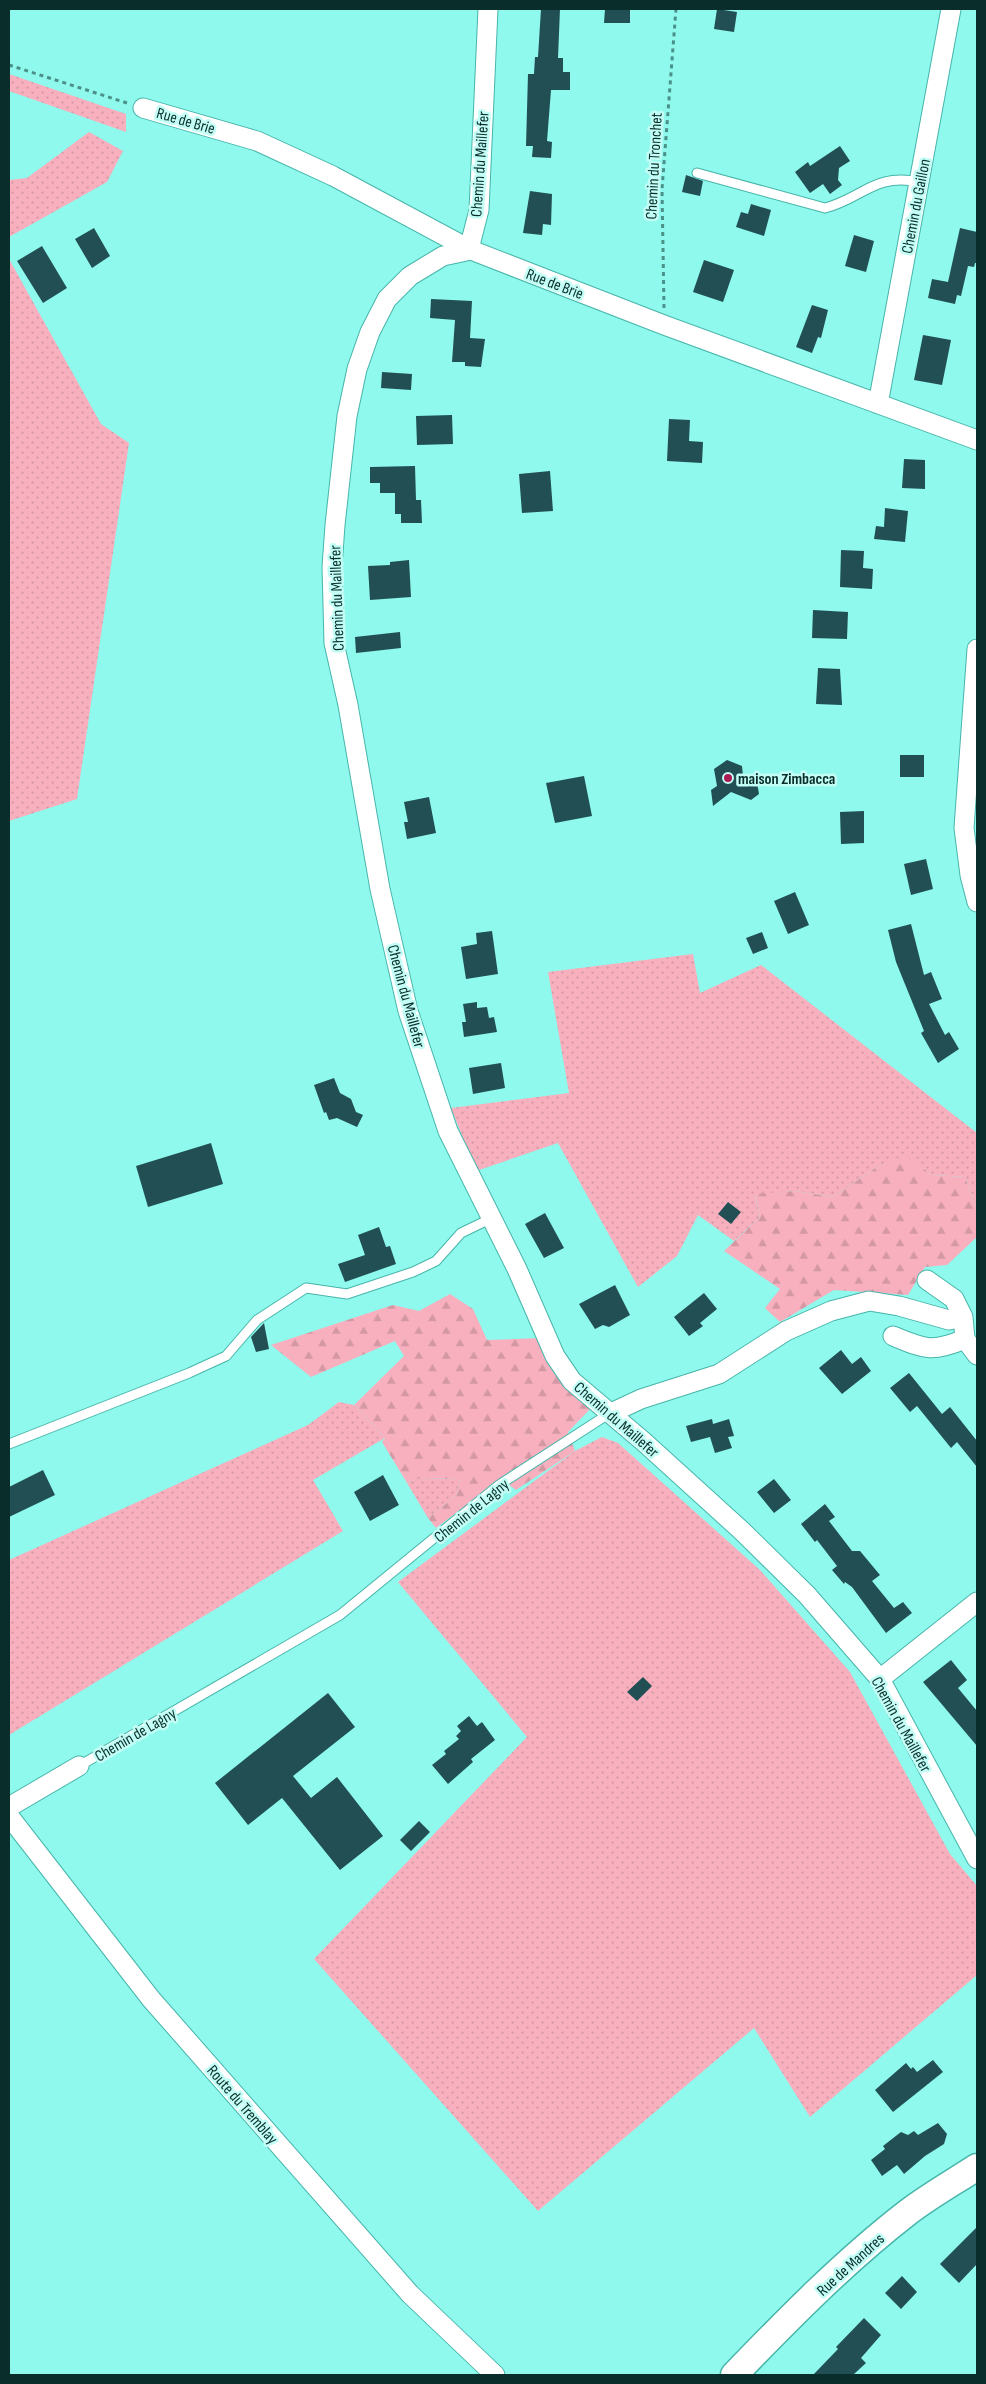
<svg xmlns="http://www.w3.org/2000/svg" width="986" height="2384" viewBox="0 0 986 2384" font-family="'Sofia Sans Condensed',sans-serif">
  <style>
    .grass { fill: url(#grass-dots) }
    .forest { fill: url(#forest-firs) }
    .building { fill: #224f54 }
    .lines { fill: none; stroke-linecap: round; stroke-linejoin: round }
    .lane-casing { stroke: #47b5aa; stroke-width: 11 }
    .street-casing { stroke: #47b5aa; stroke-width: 21 }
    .secondary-casing { stroke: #47b5aa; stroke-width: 29 }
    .path { stroke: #4b918a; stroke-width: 3; stroke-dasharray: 4 4; stroke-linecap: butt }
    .lane { stroke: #fff; stroke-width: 9 }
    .street { stroke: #fff; stroke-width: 19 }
    .secondary { stroke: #fff; stroke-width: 26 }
    .poi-dot { fill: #ad1c51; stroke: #c3fef6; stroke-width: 2 }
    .labels { text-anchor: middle; stroke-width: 5; stroke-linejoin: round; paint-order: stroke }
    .street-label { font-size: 16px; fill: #092d2a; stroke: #c3fef6 }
    .poi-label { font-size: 16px; font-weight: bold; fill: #092d2a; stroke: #c3fef6; text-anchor: start }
  </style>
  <defs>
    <pattern id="grass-dots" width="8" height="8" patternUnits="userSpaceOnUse" patternTransform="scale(1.25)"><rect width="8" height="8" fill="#f8b0be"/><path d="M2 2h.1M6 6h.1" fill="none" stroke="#d398a3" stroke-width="1.8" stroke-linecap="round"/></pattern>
    <pattern id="forest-firs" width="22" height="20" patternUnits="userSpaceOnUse" patternTransform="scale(1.25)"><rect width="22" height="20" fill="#f8b0be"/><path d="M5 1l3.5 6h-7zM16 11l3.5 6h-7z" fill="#d398a3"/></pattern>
  </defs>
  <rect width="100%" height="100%" fill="#8ff9ed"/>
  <!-- grass -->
  <path class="grass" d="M9,74l117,40v18l-117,-41z
    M89,132l34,19 -16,31 -98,55v-57l18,-2z
    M9,259l92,165 28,19 -52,356 -68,22z
    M693,954l7,39 61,-28 216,168v77l-12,-33 -33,-2 -26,-19 -29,11 -44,30 -38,-6 -40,4 5,22 -26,24 -36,-26 -21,41 -39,31 -80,-144 -82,28 -25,-63 118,-15 -21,-121z
    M339,1402l15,3 31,33 -72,42 30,51 -334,204v-175l299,-135z
    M602,1437l16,6 142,127 90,102 100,182 27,32v89l-167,142 -56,-89 -216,183 -224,-252 213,-222 -129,-155 177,-131z
    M420,1478l40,1 -3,16 -29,23 -21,-35z"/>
  <!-- forest -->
  <path class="forest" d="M906,1155l26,20 33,2 12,33v27l-30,28 -22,2 -17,28 -74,-5 -54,32 -15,-14 15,-19 -56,-38 36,-34 -5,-23 40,-3 38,6 44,-30z
    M450,1294l23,15 14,31 54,-2 50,70 -23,24 7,19 -59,39 -15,-11 -65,49 -8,-10 29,-23 3,-16 -39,-1 -14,5 -25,-41 3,-4 -31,-33 50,-49 -9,-15 -84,36 -40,-32 122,-40 26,6z"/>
  <!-- building -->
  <path class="building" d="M541,9h19l-2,49h5v14h7v18h-19l-4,51 5,1 -1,16 -19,-1 1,-11h-7l2,-72h6l1,-17h3z
    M605,9h25v14h-26z
    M717,9l20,3 -3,20 -20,-3z
    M840,146l10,15 -11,7 -1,12 4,5 -12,9 -7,-10 -13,9 -15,-21 13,-10 2,4z
    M686,175l17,6 -3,15 -18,-4z
    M530,191l22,3 -1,31 -8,-1 -1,11 -19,-2z
    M751,204l20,6 -7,26 -28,-9 5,-15 7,2z
    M94,228l16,28 -18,12 -17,-29z
    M960,228l17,4v31h-2l-1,4 -6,-1 -7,30 -4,-1 -2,9 -27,-6 4,-19 16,3z
    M854,235l20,6 -8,31 -21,-6z
    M42,246l25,42 -24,15 -26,-42z
    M704,260l30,10 -11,32 -30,-10z
    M431,299l41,2 -2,37 15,1 -4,28 -16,-1v-4h-13l3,-42 -25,-2z
    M812,305l16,5 -7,28 -3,-1 -6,16 -16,-6z
    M923,335l28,5 -9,45 -28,-5z
    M382,372l30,2 -1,16 -30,-2z
    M452,415l1,29 -36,1 -1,-29z
    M669,419l21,1 -1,21 14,1 -1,21 -35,-2z
    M904,459l21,1v29l-23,-1z
    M415,466l1,34h5l1,23h-21v-9h-6v-21h-15v-10h-10v-16z
    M550,471l3,40 -31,2 -3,-39z
    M885,508l23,3 -3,31 -31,-3 2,-13 8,1z
    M841,550l23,1 -1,17 10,1 -1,20 -32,-2z
    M409,560l2,37 -41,3 -2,-34 22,-1v-3z
    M813,610l35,2 -1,27 -35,-1z
    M400,632l1,16 -45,5 -1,-16z
    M818,668l22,1 2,36 -26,-1z
    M900,755h24v22h-24z
    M727,760l15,6 1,10 14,6 2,12 -8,6 -20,-8 -18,14 -2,-16 6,-4 -3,-17z
    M584,776l8,40 -37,7 -9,-40z
    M429,797l7,36 -29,6 -3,-17h4l-4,-20z
    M864,811v32l-23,1 -1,-32z
    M926,859l7,30 -22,6 -7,-31z
    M795,892l14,33 -21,9 -14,-33z
    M911,924l13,51 7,-3 11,27 -13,5 16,31 4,-3 10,17 -21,14 -17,-30 3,-2 -28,-69 -8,-32z
    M492,931l6,43 -32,5 -5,-32 16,-3 -1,-11z
    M762,932l6,16 -15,6 -7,-16z
    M477,1002v6l10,-1 2,11 5,-1 3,15 -33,5 -2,-15h4l-3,-18z
    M501,1063l4,25 -32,6 -4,-26z
    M334,1078l6,15 11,6 5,13 7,3 -6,12 -20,-9 -8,2 -3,-8 -2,1 -10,-28z
    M211,1143l12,41 -75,23 -12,-41z
    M728,1202l13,10 -10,12 -13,-10z
    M545,1213l19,35 -20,10 -19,-34z
    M379,1227l7,20 4,-1 6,18 -51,18 -7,-18 27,-9 -7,-20z
    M615,1285l15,30 -21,12 -6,-2 -8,4 -16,-25z
    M704,1293l13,16 -17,14 3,3 -14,10 -15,-19z
    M264,1323l5,26 -13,3 -5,-15z
    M841,1350l11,14 9,-7 10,14 -29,23 -23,-26z
    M909,1373l33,41 8,-7 27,34v26l-20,-25 -6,6 -34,-42 -7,6 -20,-24z
    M712,1419l1,5 16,-5 5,17 -6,1 4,11 -17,5 -5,-16 -19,5 -5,-16z
    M43,1470l12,25 -46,22v-30z
    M383,1475l16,30 -29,16 -16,-29z
    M774,1479l17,21 -17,13 -17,-21z
    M825,1504l10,13 -6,4 23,30h8l20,24 -8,6 22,27 9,-6 9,11 -26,20 -34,-46 -7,-5 -1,2 -12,-14 5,-4 -20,-26 -2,2 -14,-18z
    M951,1660l16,20 -9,8 19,23v35l-54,-64z
    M643,1677l9,9 -15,15 -10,-9z
    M328,1693l27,34 -62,49 18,22 26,-21 46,59 -43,34 -58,-72 -34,27 -33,-42z
    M469,1716l8,10 5,-4 13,18 -24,19 2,3 -25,22 -16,-19 14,-11 -2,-3 15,-12 -3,-3 5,-5 -4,-5z
    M419,1821l11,11 -19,19 -11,-11z
    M933,2060l10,12 -50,40 -18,-22 31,-27 5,6 2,-2 4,5z
    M938,2123l9,11 -3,10 -19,12 -21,18 -7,-9 -15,11 -11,-16 14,-11 -2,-3 18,-14 7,3 6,-4 4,4z
    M977,2227v37l-18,19 -19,-19z
    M902,2276l15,16 -16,17 -16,-16z
    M864,2318l17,17 -20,23 5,5 -13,12h-40l25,-26 -2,-2z"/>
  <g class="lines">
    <!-- lane casing -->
    <g class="lane-casing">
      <path id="lane" d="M697,173l128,35c38,-10 49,-35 94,-26
        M9,1444l180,-71 37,-17 31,-36 49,-32 41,6 66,-22 23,-11 25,-28 31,-15
        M79,1766l261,-151 159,-130 111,-72"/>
    </g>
    <!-- street casing -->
    <g class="street-casing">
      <path id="street" d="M143,108l114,33 76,35 138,74 193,75 313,115
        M471,250l-28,6 -33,20 -23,23 -17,33 -13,37 -10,47 -12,109 -3,42 2,76 14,62 32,184 28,122 40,120 69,138 38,87 17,25 72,61 98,89 65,64 73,84 97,180
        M471,250v-9l8,-31 9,-201
        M878,404l73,-395
        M977,649l-13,179 6,47 7,27
        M927,1280l27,19 9,18 2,22 12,16
        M893,1336c32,13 38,17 72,3
        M611,1413l30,-14 78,-25 67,-43 45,-20 38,-10 30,5 50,14 14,-3
        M880,1679l97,-77
        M9,1807l70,-41
        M9,1816l142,183 259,295 85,81"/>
    </g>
    <!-- secondary casing -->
    <g class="secondary-casing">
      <path id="secondary" d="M734,2375c54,-56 111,-114 173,-162 22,-17 47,-31 70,-46"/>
    </g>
    <!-- path -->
    <path class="path" d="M9,65l118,38
      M664,308l-2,-119 14,-180"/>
    <!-- lane -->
    <use href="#lane" class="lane"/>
    <!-- street -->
    <use href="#street" class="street"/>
    <!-- secondary -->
    <use href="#secondary" class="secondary"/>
  </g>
  <!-- markers -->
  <circle class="poi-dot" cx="728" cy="778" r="5"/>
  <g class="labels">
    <!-- street labels -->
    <g class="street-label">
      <text transform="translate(186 120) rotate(16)" y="6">Rue de Brie</text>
      <text transform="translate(479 164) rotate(-86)" y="6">Chemin du Maillefer</text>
      <text transform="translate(653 166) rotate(-87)" y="6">Chemin du Tronchet</text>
      <text transform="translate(915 206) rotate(-79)" y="6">Chemin du Gaillon</text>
      <text transform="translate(555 283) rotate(21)" y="6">Rue de Brie</text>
      <text transform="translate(336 598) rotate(-92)" y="6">Chemin du Maillefer</text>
      <text transform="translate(407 996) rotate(75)" y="6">Chemin du Maillefer</text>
      <text transform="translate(617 1419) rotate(41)" y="6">Chemin du Maillefer</text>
      <text transform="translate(471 1510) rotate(-39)" y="6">Chemin de Lagny</text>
      <text transform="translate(902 1724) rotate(61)" y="6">Chemin du Maillefer</text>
      <text transform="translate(135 1734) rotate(-30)" y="6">Chemin de Lagny</text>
      <text transform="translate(243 2104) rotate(49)" y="6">Route du Tremblay</text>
      <text transform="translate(850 2264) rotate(-42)" y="6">Rue de Mandres</text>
    </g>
    <!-- poi labels -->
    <g class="poi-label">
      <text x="738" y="784">maison Zimbacca</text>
    </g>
  </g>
  <!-- border -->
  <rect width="986" height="2384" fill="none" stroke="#092d2a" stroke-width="20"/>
</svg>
